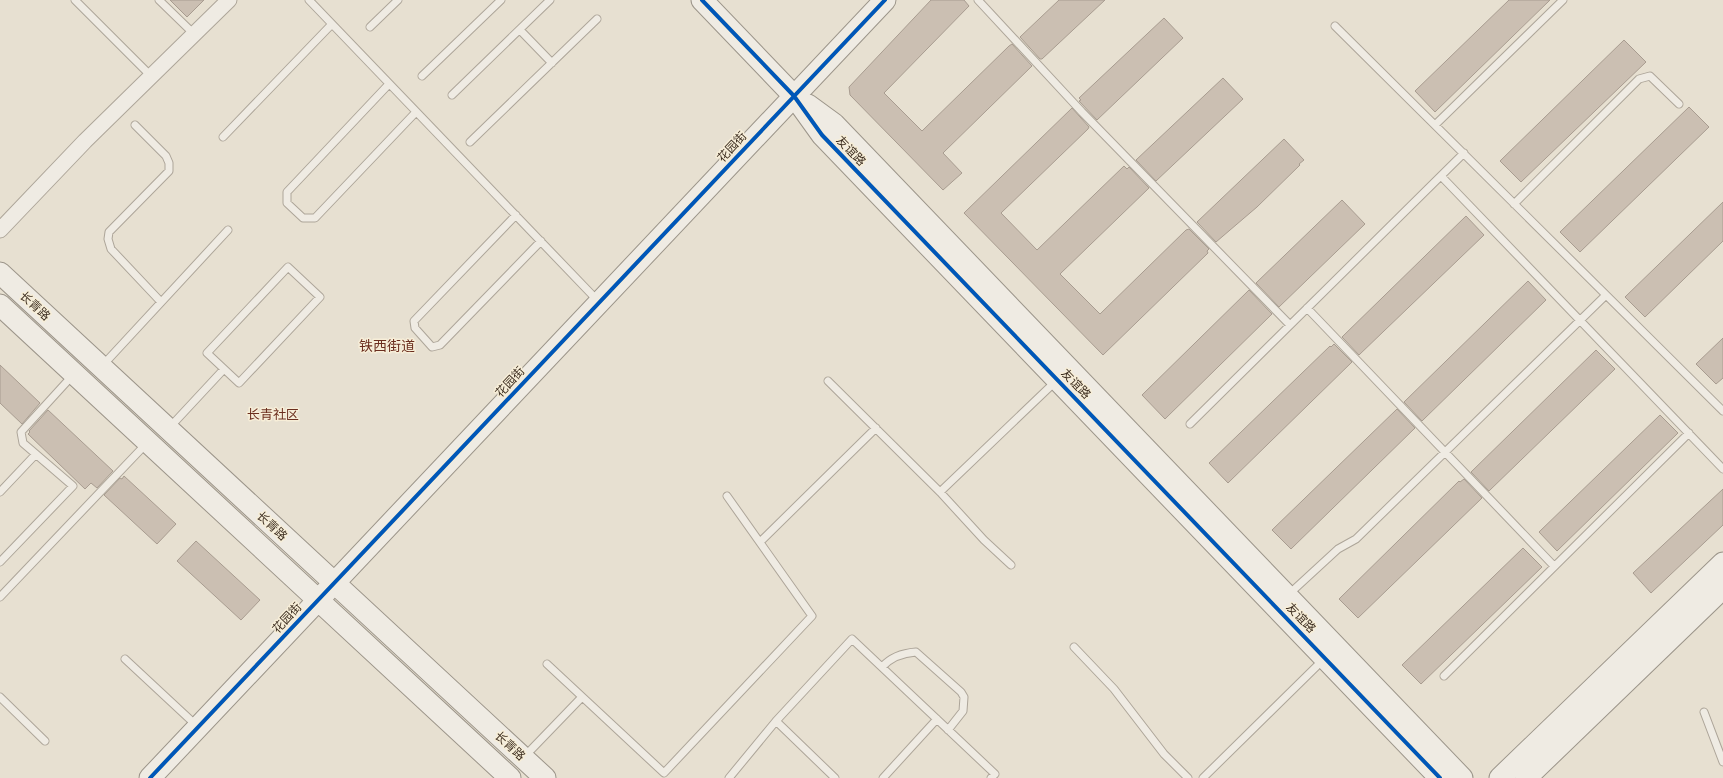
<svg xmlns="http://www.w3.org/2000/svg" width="1723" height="778" viewBox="0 0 1723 778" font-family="'Libre Baskerville','Noto Sans SC',serif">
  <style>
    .building { fill: #cbbfb2; stroke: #a89c90 }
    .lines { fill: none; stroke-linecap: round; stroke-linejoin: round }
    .lane-casing { stroke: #ada599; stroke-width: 9 }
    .street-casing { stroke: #ada599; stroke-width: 17 }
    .secondary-casing { stroke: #9c958a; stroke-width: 23 }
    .lane { stroke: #efebe3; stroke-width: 7 }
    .street { stroke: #efebe3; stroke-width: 15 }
    .secondary { stroke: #efebe3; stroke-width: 21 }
    .cycleway-casing { stroke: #f7eed8; stroke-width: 6 }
    .cycleway { stroke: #0057b8; stroke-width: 4 }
    .labels { text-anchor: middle; stroke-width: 3; stroke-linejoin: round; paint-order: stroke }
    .street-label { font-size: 12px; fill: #3d2e20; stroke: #f7eed8 }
    .neighbourhood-label { font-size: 13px; fill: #6b2e1e; stroke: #f7eed8 }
    .quarter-label { font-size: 14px; fill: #6b2e1e; stroke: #f7eed8 }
  </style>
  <rect width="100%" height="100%" fill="#e7e0d1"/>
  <!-- building -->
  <path class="building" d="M170,0h34l-17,17z
    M931,0h33l5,6 -85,87 38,38 87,-85 3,-2 20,22 -89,87 19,20 -19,17 -93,-95 -1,-8z
    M1059,0h46l-63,59h-2l-20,-22z
    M1509,0h41l-115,112 -20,-21z
    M1164,18l19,20 -86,82 -18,-19 2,-1 -2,-2z
    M1624,40l22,22 -125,120 -21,-21z
    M1223,78l20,21 -87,82 -20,-21z
    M1689,107l20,20 -129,125 -20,-20z
    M1072,108l17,19 -1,2 -87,84 36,37 87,-84 3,3 2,-2 20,21 -89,86 40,40 86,-84 3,-1 20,20 -2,2 1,2 -105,102 -139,-142z
    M1284,139l20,21 -5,4 1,1 -43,42 -41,35 -19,-20z
    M1342,200l23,24 -86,83 -23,-24z
    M1723,202v39l-78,76 -20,-20z
    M1466,216l18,19 -125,120 -17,-18z
    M1528,281l18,19 -124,121 -18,-19z
    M1249,290l23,24 -107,105 -23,-24z
    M1723,338v40l-7,6 -20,-20z
    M1334,344l18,18 -124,121 -19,-20 121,-117 1,1z
    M1596,350l19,19 -126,122 -18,-19z
    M0,365l40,38 -18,21 -22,-21z
    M1397,409l18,19 -124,121 -19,-19z
    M48,410l65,61 -16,17 -6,-5 -6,6 -57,-55 2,-2 -1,-1z
    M1660,415l18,18 -121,118 -18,-19z
    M124,476l52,48 -19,20 -53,-49 16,-17 2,1z
    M1464,479l18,19 -124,120 -19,-19 120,-118 1,1z
    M1723,489v36l-72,68 -18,-20z
    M196,541l64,59 -19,20 -64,-59z
    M1523,548l19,19 -121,117 -19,-19z"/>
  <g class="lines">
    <!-- lane casing -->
    <g class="lane-casing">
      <path id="lane" d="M75,0l76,76
        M159,0l35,34
        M309,0l289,301
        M978,0l104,112 208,213
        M1335,26l388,385
        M370,27l28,-27
        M520,30l32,33
        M422,76l79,-76
        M389,84l-102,108v11l16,15h12l101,-106
        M452,95l98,-95
        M135,125l31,31 3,7v8l-60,61 -1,7 3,10 50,53
        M1435,125l128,-125
        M223,137l109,-113
        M470,142l127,-123
        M1441,176l282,293
        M1514,204l125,-125 11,-3 29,28
        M516,215l-102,106 1,7 17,19 8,-2 101,-104
        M288,267l32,30 -81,86 -32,-30z
        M1307,308l247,258
        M103,365l125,-135
        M828,381l112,111 44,48 27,25
        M1190,424l274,-271
        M170,427l54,-58
        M0,492l36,-38
        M940,492l116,-111
        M760,542l116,-114
        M0,562l73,-76 -50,-43 -2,-11 52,-57
        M1288,595l50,-46 18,-10 250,-244
        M0,597l146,-153
        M1074,647l40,42 50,65 24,24
        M125,659l72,67
        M547,664l117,109 148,-157 -85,-120
        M882,667c9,-10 20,-14 34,-15l45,40 3,5 -1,14 -15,19
        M1444,676l245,-243
        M0,697l45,44
        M1704,712l19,50
        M776,721l59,57
        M525,756l57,-59
        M729,778l47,-57 76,-82 143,135 -4,4
        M883,778l54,-59
        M1203,778l121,-119"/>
    </g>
    <!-- street casing -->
    <g class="street-casing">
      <path id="street" d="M0,230l85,-89 144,-141"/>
    </g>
    <!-- secondary casing -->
    <g class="secondary-casing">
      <path id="secondary" d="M702,0l92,96 28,39 618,643
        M808,105l26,19 628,654
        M0,273l545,505
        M0,305l510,473
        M150,778l735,-778
        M1500,778l223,-215
        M1526,778l197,-190"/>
    </g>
    <!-- lane -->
    <use href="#lane" class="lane"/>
    <!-- street -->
    <use href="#street" class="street"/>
    <!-- secondary -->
    <use href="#secondary" class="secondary"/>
    <!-- cycleway casing -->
    <g class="cycleway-casing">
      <path id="cycleway" d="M702,0l92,96 28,39 618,643
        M150,778l735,-778"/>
    </g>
    <!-- cycleway -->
    <use href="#cycleway" class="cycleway"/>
  </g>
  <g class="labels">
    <!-- street labels -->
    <g class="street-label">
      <text transform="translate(732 147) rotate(-47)" y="4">花园街</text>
      <text transform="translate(851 151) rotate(46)" y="4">友谊路</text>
      <text transform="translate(35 306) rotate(43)" y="4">长青路</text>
      <text transform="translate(510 382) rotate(-47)" y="4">花园街</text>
      <text transform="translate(1076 384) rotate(46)" y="4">友谊路</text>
      <text transform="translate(272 526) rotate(43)" y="4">长青路</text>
      <text transform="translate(287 618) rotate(-47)" y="4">花园街</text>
      <text transform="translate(1301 618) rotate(46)" y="4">友谊路</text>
      <text transform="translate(510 746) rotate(43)" y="4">长青路</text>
    </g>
    <!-- neighbourhood labels -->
    <g class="neighbourhood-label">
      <text x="273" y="419">长青社区</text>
    </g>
    <!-- quarter labels -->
    <g class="quarter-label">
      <text x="387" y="351">铁西街道</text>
    </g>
  </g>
</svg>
